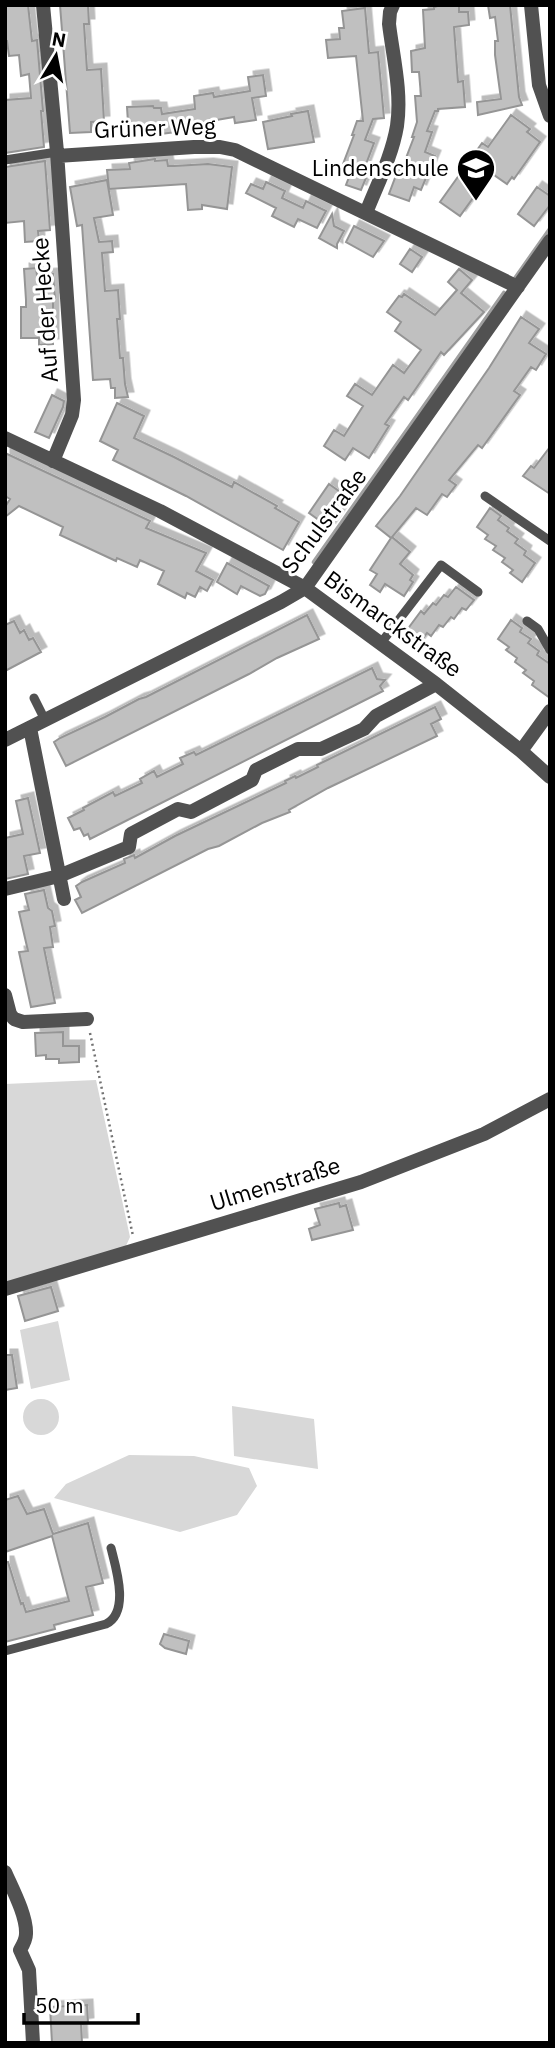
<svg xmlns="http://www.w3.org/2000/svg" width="555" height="2048" viewBox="0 0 555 2048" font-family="'IBM Plex Sans',sans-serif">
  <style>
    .green { fill: #d8d8d8 }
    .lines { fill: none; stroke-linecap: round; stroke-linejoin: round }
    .stream { stroke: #9f9f9f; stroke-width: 4.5 }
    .building { fill: #c0c0c0; stroke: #959595; stroke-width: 2; filter: url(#shadow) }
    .path { stroke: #737373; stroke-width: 2.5; stroke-dasharray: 2 3.5; stroke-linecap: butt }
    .lane { stroke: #515151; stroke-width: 9 }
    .street { stroke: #515151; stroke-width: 14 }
    .labels { text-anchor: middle; stroke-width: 6; stroke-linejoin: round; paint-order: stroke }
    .street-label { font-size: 23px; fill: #000; stroke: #fff }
    .poi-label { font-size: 23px; fill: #000; stroke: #fff; text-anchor: end }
  </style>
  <defs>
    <filter id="shadow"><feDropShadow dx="5.5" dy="-5.5" stdDeviation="0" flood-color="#0004"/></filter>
  </defs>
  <rect width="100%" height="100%" fill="#fff"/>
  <!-- green -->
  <path class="green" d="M96,1080l34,157 -5,11 -120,36v-200z
    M58,1321l12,59 -39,9 -11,-59z
    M23 1417a18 18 0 1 1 36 0a18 18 0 1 1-36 0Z
    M232,1406l82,13 4,50 -84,-13z
    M129,1455l65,1 55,12 8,18 -20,29 -57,17 -126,-34 12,-14z"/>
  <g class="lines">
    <!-- stream -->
    <path class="stream" d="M514,280l36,-51
      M314,562l190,-269"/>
  </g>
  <!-- building -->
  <path class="building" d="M5,5h23l4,36 5,-1 6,71h-2l3,36 -39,6v-53l26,-2 -2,-24 -8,2 -2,-21 -10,1 -2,-15h-2z
    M60,5h28l1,19h-5l3,46 14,-1 3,52 -13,1v10l-21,1z
    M441,5h18v7h9l1,13 -15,2 4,55 5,-1 2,26 -27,2v2h-3l-8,20 5,1 -7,20 10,4 -14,34 -7,-3 -5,14 -20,-7 9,-24 3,1 13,-34h-2l5,-15 -2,-26h6l-2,-24h-7l-1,-21 14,-3 -2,-38 11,-1v-2z
    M488,5h22l9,92 3,8 -44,10 -1,-13 24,-3 -6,-44v-14h3l-3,-24 -5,1z
    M365,8l4,45 9,-1 6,66 -11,1 -8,21 9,3 -11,29 5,1 -7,17 -15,-5 7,-18 -10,-3 11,-29h-2l5,-14h6l-7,-65 -28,2 -2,-18 14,-1 -1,-11h5l-2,-17z
    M263,75l3,21 -14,2 4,22 -21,3 -1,-6 -35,6 1,6 -71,9 -2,-31 26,-1 1,2h7l1,6 33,-5 -1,-13 19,-3 1,4 36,-6 -2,-14z
    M308,111l6,31 -46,7 -5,-27 29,-6 -1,-2z
    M511,115l19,14 -3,3 13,10 -26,37 -2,-2 -5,7 -16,-11 -31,43 -20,-14 42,-59 6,4z
    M155,159v2l12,-1 1,6h6l34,-2 24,3 -5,42 -25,-4v4l-14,1 -2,-26 -77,5 -2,-19 23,-1 -1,-6z
    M45,161l5,69 -12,1 1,10 -14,1 -1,-21 -19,2v-56z
    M107,180l6,35 -19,3 5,24 13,-1 1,11 -11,1 3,38 13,-1 2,29h-3l3,39h3l2,26 3,13 -13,1v-10h-4l-1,-9 -17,1 -11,-155 -5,1 -7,-39z
    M266,182l19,9 -3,7 21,10 3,-7 20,10 -9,17 -19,-9 -4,8 -22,-11 4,-8 -30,-15 5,-9 12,5z
    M537,187l13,9v9l-16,21 -16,-12z
    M332,214l2,12 10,5 -7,13v4l-18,-10z
    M354,226l30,15 -11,16 -27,-15z
    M410,249l12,8 -10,15 -12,-8z
    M36,268l1,7 16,-1 2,24h-2v46l-14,1v-7h-18v-31h5v-7l-2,-31z
    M459,269l13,11 -11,13 23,19 -40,43 -3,-3 -33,48 -4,-3 -19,27 4,2 -20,32 -16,-10 -8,12 -21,-14 10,-16 10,6 19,-30 -16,-10 8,-12 17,11 21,-30 11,8 17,-23 -26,-19 6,-9 -14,-10 12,-16 3,1 2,-3 31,21 22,-25 -9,-8z
    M521,317l18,12 -10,14 17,11 -10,16 -5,-3 -17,24 6,4 -38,53 -4,-3 -29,35 7,5 -9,12 -5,-3 -15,21 -11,-7 -24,29 18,15 -10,12 13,11 -3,5 3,2 -9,14 -19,-12 -5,8 -10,-7 7,-11 -7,-4 21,-32 -15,-12 24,-30 89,-128z
    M52,395l12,6 -1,6 -14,31 -14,-6z
    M117,403l27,13 -10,22 40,19 58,30 2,-5 43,24 -2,2 24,14 -16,28 -97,-54 -73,-36 5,-10 -18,-9z
    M550,447v47l-27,-18 8,-10 3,2z
    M5,453l145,68 -4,7 60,25 -10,18 17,9 -6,11 -7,-4 -5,10 -8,-4 -2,5 -27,-14 6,-13 -24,-11 -3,7 -20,-9 -1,3 -56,-26 3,-8 -44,-21 -14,11v-10l5,-8 -5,-3z
    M329,484l21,15 -20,29 -21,-15z
    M490,508l11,8 -3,4 11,8 -2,3 11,8 -3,4 11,8 -2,4 11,8 -13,19 -12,-9 3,-3 -11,-8 3,-4 -12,-8 3,-4 -11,-7 3,-4 -11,-8z
    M227,563l42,23 -4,8 -5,2 -19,-10 -4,8 -20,-12z
    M456,587l18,13 -8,10 -4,-2 -8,11 -3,-2 -8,10 -4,-2 -8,11 -4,-3 -8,11 -15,-10 17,-23 3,3 9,-11 3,2 8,-10 4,2z
    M307,615l12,24 -42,19 -28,16 -183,92 -12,-24 6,-4 45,-21 34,-18 7,-2z
    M511,620l11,8 -2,4 11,7 -3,4 11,8 -2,4 13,9v34l-18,-13 2,-4 -11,-8 3,-3 -11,-8 2,-4 -11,-8 3,-3 -11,-8z
    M14,621l6,12 4,-3 5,10 4,-2 8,14 -36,19v-46z
    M372,668l5,11 8,1 -5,6 3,5 -293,148 -2,-5 -4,2 -4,-8 -6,2 -6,-12 16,-8 -1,-2 30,-16 2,4 27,-13 -2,-4 14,-8 3,6 26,-13 -3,-6 14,-6 2,3z
    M435,707l6,12 -10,5 6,12 -109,52 -39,22 1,2 -28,11 -43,23 -11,3 -126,64 -7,-13 6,-3 -5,-11 6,-4 43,-19 -1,-4 10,-4 1,3 40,-22 111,-53 -1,-2 10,-5 1,2 22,-11 -1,-2z
    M28,798l12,55 -16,3 4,18 -23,5v-41l18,-4 -7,-33z
    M44,890l4,18 4,3 3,15 -5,1 3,20 -9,1 11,55 -24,4 -12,-55 9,-1 -9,-39 10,-2 -4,-16z
    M63,1032v14h16v16l-20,1v-4h-13v-4l-10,1 -1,-23z
    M339,1203l1,4 6,-2 7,25 -41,10 -3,-11 11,-4 -5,-16z
    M51,1287l7,24 -33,10 -7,-25z
    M5,1355h7l5,33 -12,2z
    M18,1496l9,18 17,-5 9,25 35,-11 15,60 -17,4 7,28 -39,10 1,4 -50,13v-80h3l13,42 2,-1 3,9 43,-11 -17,-65 -47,16v-52z
    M164,1634l25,7 -3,13 -21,-6 -5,-4z
    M87,2005l1,18 -7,1 1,19h-30l-2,-36z"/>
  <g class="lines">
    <!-- path -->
    <path class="path" d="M90,1033l43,203"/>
    <!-- lane -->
    <path class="lane" d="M5,160l52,-8
      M485,496l65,45
      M527,621l11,8 12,21
      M381,643l60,-78 37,27
      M34,698l11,22
      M5,1651l101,-27c24,-12 10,-56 5,-76"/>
    <!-- street -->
    <path class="street" d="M43,5l14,147 17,248 -2,15 -19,46
      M531,5l8,80 11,31
      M57,156l137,-9h26l15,3 283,137
      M366,213c11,-28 26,-57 31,-87 5,-34 -4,-69 -8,-102l1,-12 3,-7
      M5,438l155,73 145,77 131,96 85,67 29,26
      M30,728l34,171
      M5,740l276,-138 24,-14 245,-347
      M521,751l29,-40
      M5,889l54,-13 70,-29 2,-13 47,-25 13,3 61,-32 4,-10 42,-21h23l43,-20 12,-13 60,-32
      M5,995l5,19 4,5 9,3 64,-3
      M5,1289l356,-107 123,-48 66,-35
      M5,1872c7,16 22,44 21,62 0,5 -3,11 -6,16l9,20 4,73"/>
  </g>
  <!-- icons -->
  <defs>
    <g id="school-pin" transform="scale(2.0125)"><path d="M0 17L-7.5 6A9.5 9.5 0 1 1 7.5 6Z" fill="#000" stroke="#fff"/><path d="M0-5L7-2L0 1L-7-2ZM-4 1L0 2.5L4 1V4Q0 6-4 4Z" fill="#fff"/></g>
  </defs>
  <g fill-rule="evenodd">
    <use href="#school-pin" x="476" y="168"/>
  </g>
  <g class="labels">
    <!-- street labels -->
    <g class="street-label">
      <text transform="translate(155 128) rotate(-2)" y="8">Grüner Weg</text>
      <text transform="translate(45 310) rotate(-94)" y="8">Auf der Hecke</text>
      <text transform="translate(324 521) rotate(-53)" y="8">Schulstraße</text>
      <text transform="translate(393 624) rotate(36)" y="8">Bismarckstraße</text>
      <text transform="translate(275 1184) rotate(-17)" y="8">Ulmenstraße</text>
    </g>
    <!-- poi labels -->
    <g class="poi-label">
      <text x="449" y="176">Lindenschule</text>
    </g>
  </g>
  <!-- border -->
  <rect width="555" height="2048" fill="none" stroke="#000000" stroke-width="14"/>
  <!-- north arrow -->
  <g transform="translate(56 56) rotate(10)" stroke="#ffffff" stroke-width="5" paint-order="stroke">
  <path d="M0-5L12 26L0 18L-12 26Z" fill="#000000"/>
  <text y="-10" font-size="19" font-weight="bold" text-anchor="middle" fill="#000000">N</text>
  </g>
  <!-- scale -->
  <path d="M24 2013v10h114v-10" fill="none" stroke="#000000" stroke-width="3.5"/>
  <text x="35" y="2013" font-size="21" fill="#000000" stroke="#ffffff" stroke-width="5" paint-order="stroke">50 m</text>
</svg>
